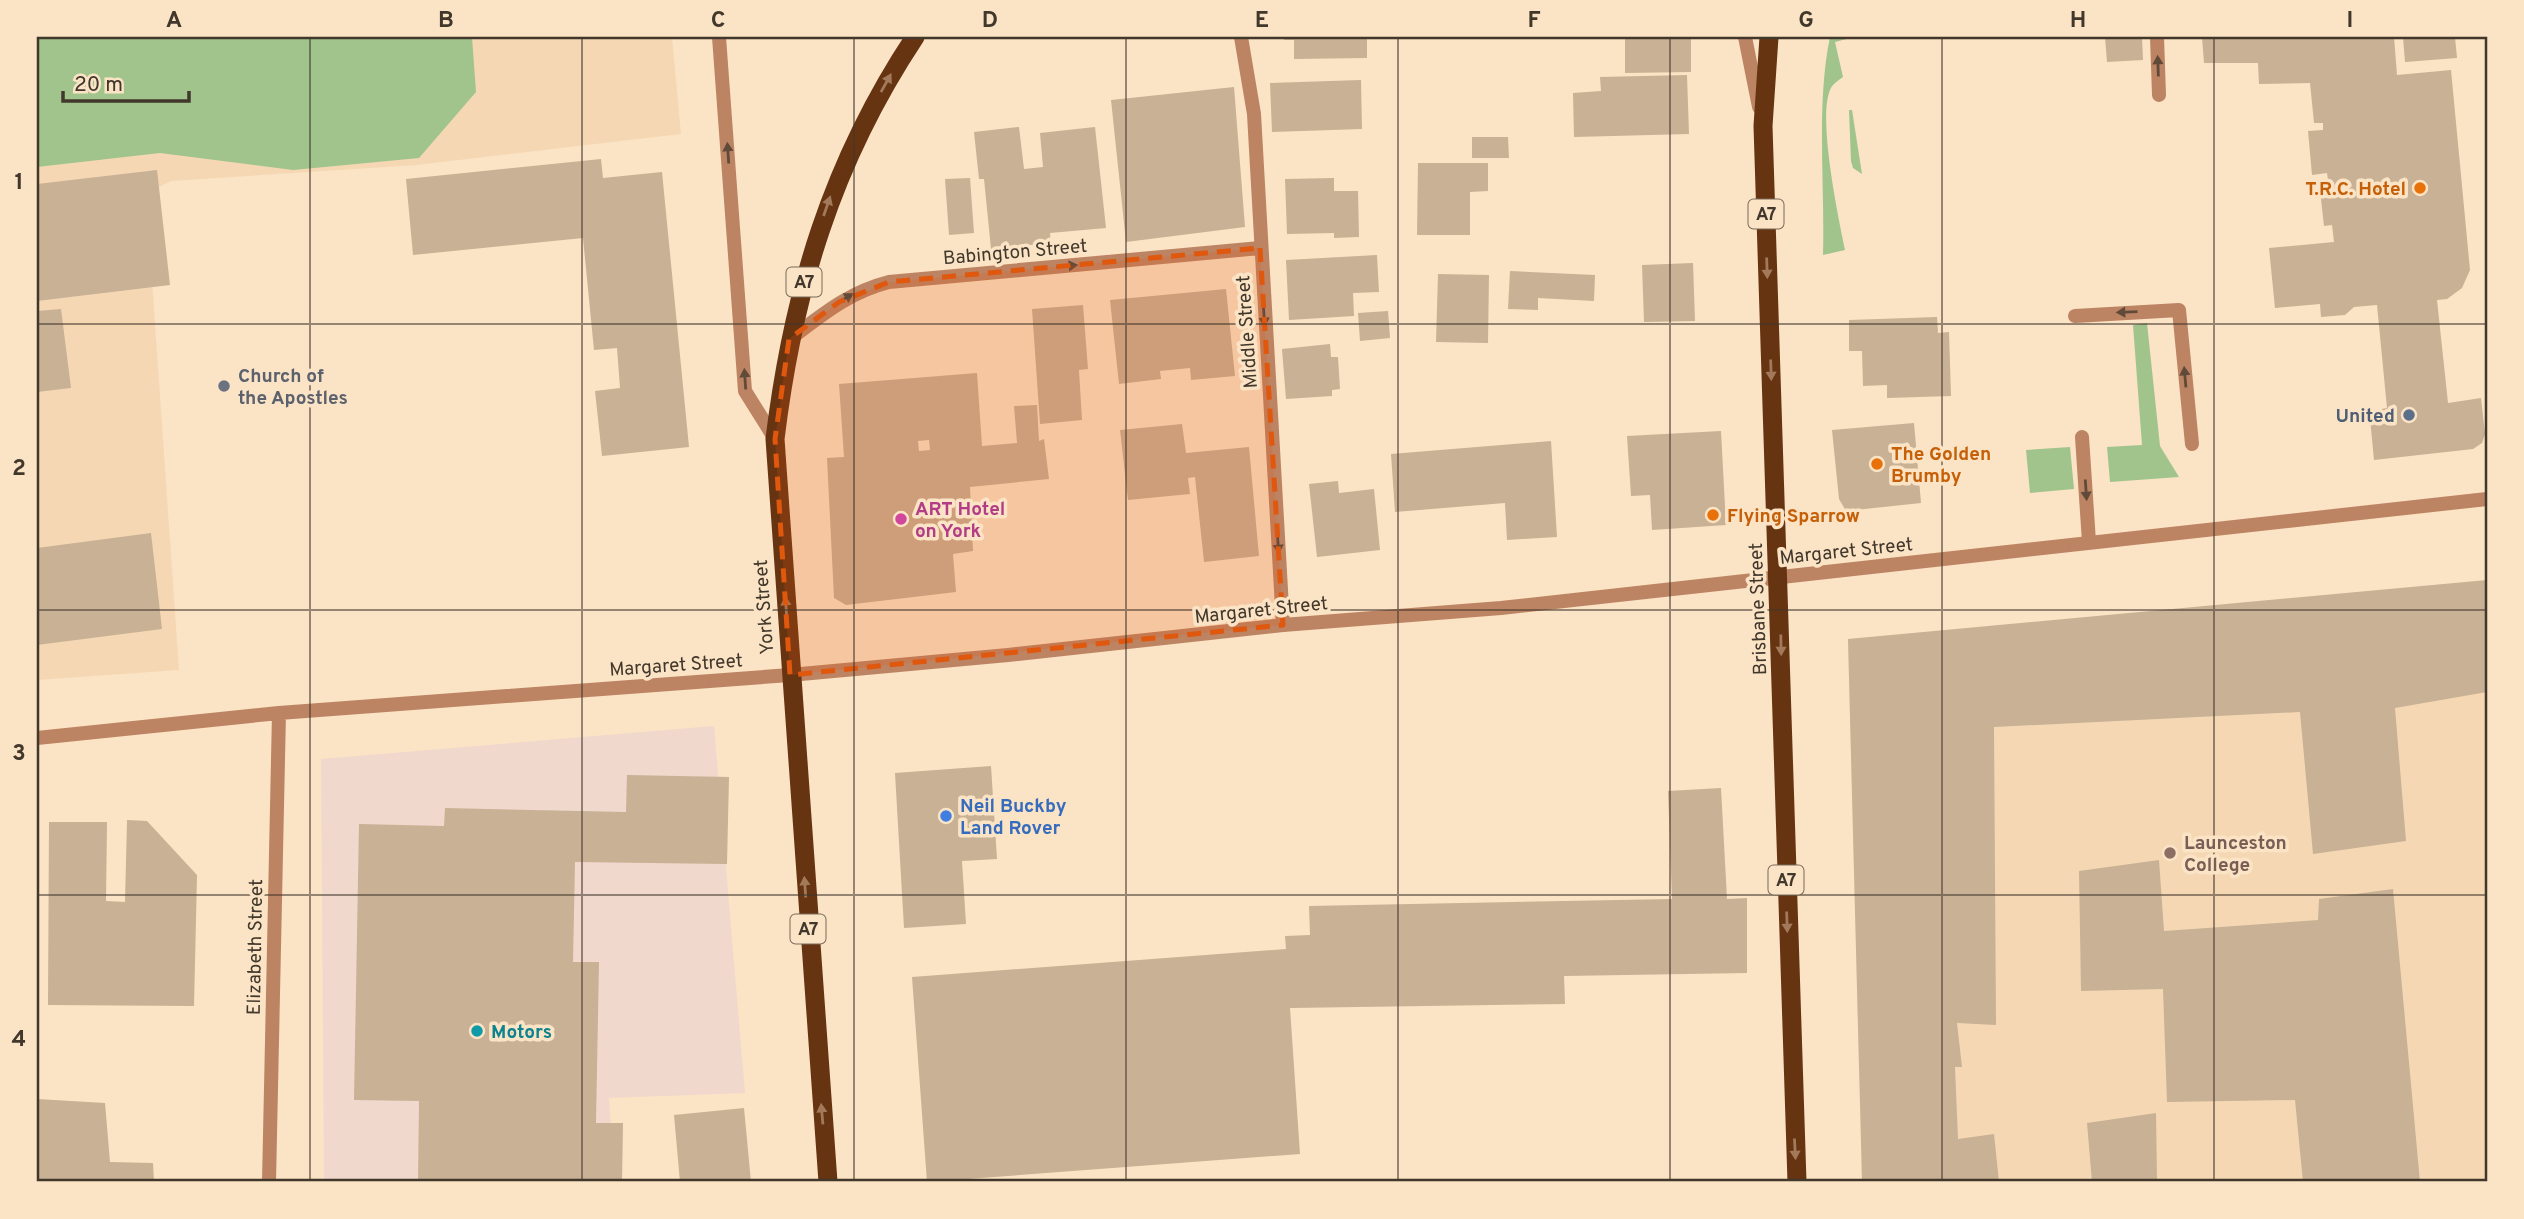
<svg xmlns="http://www.w3.org/2000/svg" width="2524" height="1219" viewBox="0 0 2524 1219" font-family="Overpass,sans-serif">
  <style>
    .commercial { fill: #f0d8cd }
    .built { fill: #f5d8b3 }
    .green { fill: #a1c48c }
    .building { fill: #c8b194; fill-rule: evenodd }
    .lines { fill: none; stroke-linecap: round; stroke-linejoin: round }
    .service { stroke: #bd8463; stroke-width: 14 }
    .minor { stroke: #bd8463; stroke-width: 14 }
    .tertiary { stroke: #bd8463; stroke-width: 14 }
    .trunk { stroke: #673412; stroke-width: 19 }
    .oneway { fill: #604a39 }
    .oneway2 { fill: #a27a5a }
    .marked { fill: #e0570e; fill-opacity: 0.2; stroke: #e0570e; stroke-width: 5; stroke-dasharray: 14 9; stroke-linejoin: round }
    .grid { fill: none; stroke: #41372b; stroke-width: 2; stroke-opacity: 0.55 }
    .food-dot { fill: #e8710a; stroke: #fbe3c5; stroke-width: 2.5 }
    .worship-dot { fill: #6b7280; stroke: #fbe3c5; stroke-width: 2.5 }
    .service-dot { fill: #5c6f8a; stroke: #fbe3c5; stroke-width: 2.5 }
    .hotel-dot { fill: #d1479c; stroke: #fbe3c5; stroke-width: 2.5 }
    .shop-dot { fill: #3f7fe0; stroke: #fbe3c5; stroke-width: 2.5 }
    .education-dot { fill: #8d6e63; stroke: #fbe3c5; stroke-width: 2.5 }
    .culture-dot { fill: #0f9aa8; stroke: #fbe3c5; stroke-width: 2.5 }
    .labels { text-anchor: middle; stroke-width: 7; stroke-linejoin: round; paint-order: stroke }
    .shield { fill: #fbe3c5; stroke: #796b59; stroke-width: 2 }
    .shield-label { font-size: 18px; font-weight: bold; fill: #41372b }
    .food-label { font-size: 19px; font-weight: bold; fill: #c56008; stroke: #fbe3c5; text-anchor: start }
    .street-label { font-size: 19px; fill: #41372b; stroke: #fbe3c5 }
    .worship-label { font-size: 19px; font-weight: bold; fill: #5b616d; stroke: #fbe3c5; text-anchor: start }
    .service-label { font-size: 19px; font-weight: bold; fill: #4e5e75; stroke: #fbe3c5; text-anchor: end }
    .hotel-label { font-size: 19px; font-weight: bold; fill: #b23c85; stroke: #fbe3c5; text-anchor: start }
    .shop-label { font-size: 19px; font-weight: bold; fill: #366cbe; stroke: #fbe3c5; text-anchor: start }
    .education-label { font-size: 19px; font-weight: bold; fill: #785e54; stroke: #fbe3c5; text-anchor: start }
    .culture-label { font-size: 19px; font-weight: bold; fill: #0d838f; stroke: #fbe3c5; text-anchor: start }
    .neatline { fill: none; stroke: #41372b; stroke-width: 2.5 }
    .grid-label { font-size: 23px; text-anchor: middle; font-weight: bold; fill: #41372b }
  </style>
  <rect width="100%" height="100%" fill="#fbe3c5"/>
  <!-- commercial -->
  <path class="commercial" d="M714,726l31,367 -136,5 6,84h-291l-3,-423z"/>
  <!-- built -->
  <path class="built" d="M37,37h635l9,97 -264,31 -246,16 -25,13 33,476 -142,10z
    M2487,593v589h-622l-6,-115 -11,-428z"/>
  <!-- green -->
  <path class="green" d="M37,37h435l4,55 -57,66 -126,12 -133,-17 -123,14z
    M1830,37h24l-19,5 8,35c-7,5 -12,8 -14,16 -10,31 9,123 16,157l-22,5c2,-70 -7,-151 7,-218z
    M1849,110h3l10,64 -9,-6 -2,-7z
    M2147,323l13,123 19,31 -69,5 -3,-35 35,-2 -9,-120z
    M2070,447l4,42 -44,4 -4,-43z"/>
  <!-- building -->
  <path class="building" d="M1284,37h83v21l-73,1v-19h-10z
    M1625,37h66v35l-66,1z
    M2105,37h37l1,23 -36,2z
    M2202,37h192l3,38 54,-5 19,200 -8,18 -15,11 -10,1 11,103 33,-5 4,36 -3,9 -9,6 -99,11 -4,-42 6,-8 11,-2 -10,-103 -23,2 -9,8 -24,2 -1,-13 -45,4 -6,-60 65,-6 -2,-17 -8,1 -5,-45 9,-1 -1,-7 -15,2 -4,-44 15,-1v-7h-9l-4,-40 -51,1 -1,-21h-54z
    M2403,37h52l2,21 -52,4z
    M1687,75l2,59 -115,3 -1,-44 28,-2 -1,-14z
    M1361,80l1,49 -90,3 -2,-49z
    M1234,87l11,140 -119,15 -15,-142z
    M1019,127l5,42 19,-2 -3,-34 55,-6 11,101 -56,5 1,10 -60,6 -7,-70h-5l-5,-47z
    M1472,137h36l1,21h-37z
    M601,159l2,19 59,-6 27,275 -87,9 -7,-65 25,-3 -3,-40 -23,2 -11,-112 -170,17 -7,-76z
    M1418,163h70v28l-18,1v43h-53z
    M157,170l13,115 -133,16v-117z
    M970,178l4,55 -25,2 -4,-56z
    M1334,178v13h24l1,46 -25,1v-5l-47,1 -2,-55z
    M1377,255l2,37 -26,1 1,23 -65,4 -3,-60z
    M1693,263l2,58 -51,1 -2,-57z
    M1510,271l85,4 -1,26 -56,-3v12l-30,-1z
    M1438,274l51,1 -1,68 -52,-1z
    M1226,289l9,87 -44,4 -1,-12 -30,3 1,8 -42,5 -9,-84z
    M1083,305l5,64 -9,1 3,50 -42,4 -8,-115z
    M61,309l10,79 -34,4v-81z
    M1388,311l2,27 -30,3 -2,-28z
    M1937,317l1,16 11,-1 2,64 -64,2v-13l-24,1 -1,-35h-13v-31z
    M1330,344l1,13h7l2,32 -8,1v6l-46,3 -4,-50z
    M977,373l5,73 35,-3 -3,-37 23,-1 2,36 5,-2 5,40 -79,8 3,64 -20,3 3,38 -110,13 -12,-7 -7,-140 17,-1 -5,-73zM929,440l1,10 -11,1 -1,-10z
    M1914,423l7,80 -75,8 -7,-12 -7,-69z
    M1182,424l4,29 63,-6 10,109 -55,6 -9,-85 -7,1 2,16 -62,6 -8,-70z
    M1721,431l5,94 -74,5 -2,-35 -19,1 -4,-60z
    M1551,441l6,96 -50,3 -2,-37 -110,9 -4,-58z
    M1338,481l1,12 35,-4 6,61 -63,7 -8,-73z
    M151,533l11,96 -125,16v-97z
    M2487,580v112l-92,16 11,133 -93,13 -13,-142 -306,15 2,298 -39,-2 5,44h-7l3,72 36,-5 5,48h-137l-14,-543z
    M991,766l6,93 -35,2 4,63 -62,4 -9,-155z
    M627,775l102,2 -2,87 -152,-2 -2,100h26l-3,161h27l-1,59h-204l1,-81 -65,-1 5,-276 85,2 1,-18 181,4z
    M1721,788l6,111 20,-1v75l-183,3 1,28 -275,4 10,146 -373,28 -15,-205 374,-28 -1,-13 25,-1 -1,-29 363,-7 -4,-108z
    M127,820l20,1 50,54 -3,131 -146,-1 1,-183h58l-1,79 19,1z
    M2159,860l5,71 154,-11 1,-21 74,-10 27,293h-117l-8,-82 -128,2 -4,-113 -82,2 -2,-120z
    M37,1099l68,4 5,59 43,1 1,19h-117z
    M744,1108l7,74h-71l-6,-67z
    M2156,1113l1,69h-65l-5,-59z"/>
  <g class="lines">
    <!-- service -->
    <path class="service" d="M2157,37l2,58
      M2075,316l104,-6 13,134
      M2082,437l7,105"/>
    <!-- minor -->
    <path class="minor" d="M719,37l26,354 30,48
      M1241,37l13,77 29,511
      M790,339c32,-24 59,-47 99,-57l371,-34
      M37,738l242,-25 511,-38
      M269,1182l10,-469"/>
    <!-- tertiary -->
    <path class="tertiary" d="M1745,37l14,70
      M790,675l218,-20 275,-30 218,-17 986,-109"/>
    <!-- trunk -->
    <path class="trunk" d="M1769,37l-6,89 34,1056
      M828,1182l-53,-743c18,-148 57,-277 140,-402"/>
  </g>
  <!-- one-way arrows -->
  <defs><path id="oneway-solid" d="M-6-.8H1V-3.2L6.5 0L1 3.2V.8H-6Z" transform="scale(1.75)"/></defs>
  <g class="oneway">
    <use href="#oneway-solid" transform="translate(2158 66) rotate(-92)"/>
    <use href="#oneway-solid" transform="translate(728 153) rotate(-94)"/>
    <use href="#oneway-solid" transform="translate(1067 266) rotate(-5)"/>
    <use href="#oneway-solid" transform="translate(844 299) rotate(-30)"/>
    <use href="#oneway-solid" transform="translate(2127 312) rotate(178)"/>
    <use href="#oneway-solid" transform="translate(1264 316) rotate(86)"/>
    <use href="#oneway-solid" transform="translate(2185 377) rotate(-95)"/>
    <use href="#oneway-solid" transform="translate(745 379) rotate(-94)"/>
    <use href="#oneway-solid" transform="translate(2086 490) rotate(86)"/>
    <use href="#oneway-solid" transform="translate(1278 543) rotate(86)"/>
  </g>
  <g class="oneway2">
    <use href="#oneway-solid" transform="translate(886 83) rotate(-61)"/>
    <use href="#oneway-solid" transform="translate(827 206) rotate(-71)"/>
    <use href="#oneway-solid" transform="translate(1767 268) rotate(88)"/>
    <use href="#oneway-solid" transform="translate(1771 370) rotate(88)"/>
    <use href="#oneway-solid" transform="translate(786 607) rotate(-94)"/>
    <use href="#oneway-solid" transform="translate(1781 645) rotate(89)"/>
    <use href="#oneway-solid" transform="translate(805 887) rotate(-94)"/>
    <use href="#oneway-solid" transform="translate(1787 922) rotate(88)"/>
    <use href="#oneway-solid" transform="translate(822 1114) rotate(-95)"/>
    <use href="#oneway-solid" transform="translate(1795 1149) rotate(87)"/>
  </g>
  <!-- marked area -->
  <path class="marked" d="M1260,248l23,377 -493,50 -15,-236 14,-100 50,-37 50,-20z"/>
  <!-- grid -->
  <path class="grid" d="M310,37v1145M582,37v1145M854,37v1145M1126,37v1145M1398,37v1145M1670,37v1145M1942,37v1145M2214,37v1145M37,324h2450M37,610h2450M37,895h2450"/>
  <!-- markers -->
  <g class="food-dot">
    <circle cx="2420" cy="188" r="7"/>
    <circle cx="1877" cy="464" r="7"/>
    <circle cx="1713" cy="515" r="7"/>
  </g>
  <circle class="worship-dot" cx="224" cy="386" r="7"/>
  <circle class="service-dot" cx="2409" cy="415" r="7"/>
  <circle class="hotel-dot" cx="901" cy="519" r="7"/>
  <circle class="shop-dot" cx="946" cy="816" r="7"/>
  <circle class="education-dot" cx="2170" cy="853" r="7"/>
  <circle class="culture-dot" cx="477" cy="1031" r="7"/>
  <g class="labels">
    <!-- shield labels -->
    <g class="shield">
      <rect x="1748.5" y="199.5" width="35" height="29" rx="5"/>
      <rect x="786.5" y="267.5" width="35" height="29" rx="5"/>
      <rect x="1768.5" y="865.5" width="35" height="29" rx="5"/>
      <rect x="790.5" y="914.5" width="35" height="29" rx="5"/>
    </g>
    <g class="shield-label">
      <text x="1766" y="220">A7</text>
      <text x="804" y="288">A7</text>
      <text x="1786" y="886">A7</text>
      <text x="808" y="935">A7</text>
    </g>
    <!-- food labels -->
    <g class="food-label">
      <text x="2406" y="195" text-anchor="end">T.R.C. Hotel</text>
      <text x="1891" y="460">The Golden<tspan x="1891" dy="22">Brumby</tspan></text>
      <text x="1727" y="522">Flying Sparrow</text>
    </g>
    <!-- street labels -->
    <g class="street-label">
      <text transform="translate(1015 251) rotate(-5)" y="7">Babington Street</text>
      <text transform="translate(1246 332) rotate(-94)" y="7">Middle Street</text>
      <text transform="translate(1846 550) rotate(-6)" y="7">Margaret Street</text>
      <text transform="translate(763 607) rotate(-94)" y="7">York Street</text>
      <text transform="translate(1261 609) rotate(-6)" y="7">Margaret Street</text>
      <text transform="translate(1757 609) rotate(-92)" y="7">Brisbane Street</text>
      <text transform="translate(676 664) rotate(-4)" y="7">Margaret Street</text>
      <text transform="translate(254 947) rotate(-89)" y="7">Elizabeth Street</text>
    </g>
    <!-- worship labels -->
    <g class="worship-label">
      <text x="238" y="382">Church of<tspan x="238" dy="22">the Apostles</tspan></text>
    </g>
    <!-- service labels -->
    <g class="service-label">
      <text x="2395" y="422">United</text>
    </g>
    <!-- hotel labels -->
    <g class="hotel-label">
      <text x="915" y="515">ART Hotel<tspan x="915" dy="22">on York</tspan></text>
    </g>
    <!-- shop labels -->
    <g class="shop-label">
      <text x="960" y="812">Neil Buckby<tspan x="960" dy="22">Land Rover</tspan></text>
    </g>
    <!-- education labels -->
    <g class="education-label">
      <text x="2184" y="849">Launceston<tspan x="2184" dy="22">College</tspan></text>
    </g>
    <!-- culture labels -->
    <g class="culture-label">
      <text x="491" y="1038">Motors</text>
    </g>
  </g>
  <!-- border -->
  <rect width="2524" height="1219" fill="none" stroke="#fbe3c5" stroke-width="77"/>
  <!-- scale -->
  <path d="M63 91v10h126v-10" fill="none" stroke="#41372b" stroke-width="3.5"/>
  <text x="74" y="91" font-size="21" fill="#41372b" stroke="#fbe3c5" stroke-width="5" paint-order="stroke">20 m</text>
  <rect x="38" y="38" width="2448" height="1142" class="neatline"/>
  <g class="grid-label">
    <text x="174" y="27">A</text>
    <text x="446" y="27">B</text>
    <text x="718" y="27">C</text>
    <text x="990" y="27">D</text>
    <text x="1262" y="27">E</text>
    <text x="1534" y="27">F</text>
    <text x="1806" y="27">G</text>
    <text x="2078" y="27">H</text>
    <text x="2350" y="27">I</text>
    <text x="19" y="189">1</text>
    <text x="19" y="475">2</text>
    <text x="19" y="760">3</text>
    <text x="19" y="1046">4</text>
  </g>
</svg>
